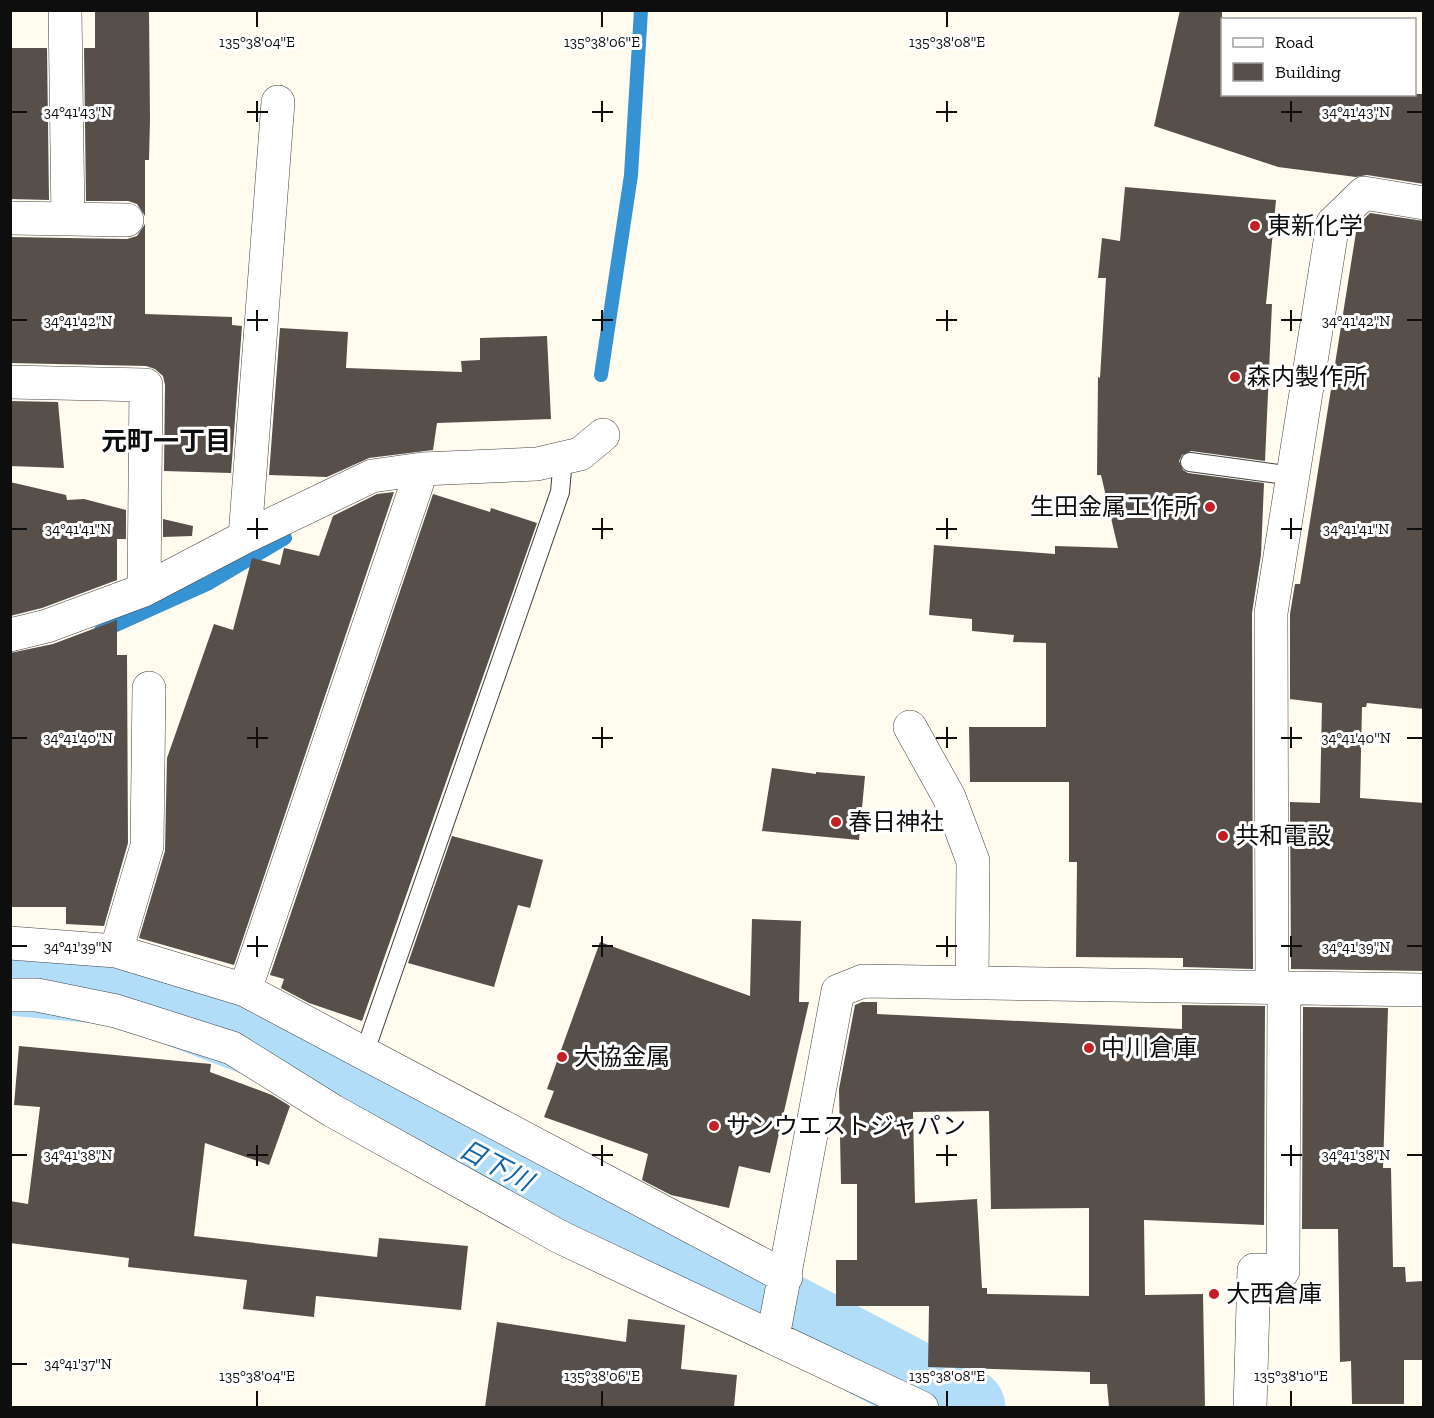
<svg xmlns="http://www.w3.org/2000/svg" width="1434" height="1418" viewBox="0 0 1434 1418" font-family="'Zilla Slab','Noto Sans JP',serif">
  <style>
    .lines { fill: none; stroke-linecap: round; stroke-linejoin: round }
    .stream { stroke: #3592d3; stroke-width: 14 }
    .river { stroke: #b1ddf9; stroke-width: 81 }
    .building { fill: #574f4a; fill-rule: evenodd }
    .service-casing { stroke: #414141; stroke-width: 20 }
    .minor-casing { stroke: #414141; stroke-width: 34 }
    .service { stroke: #fff; stroke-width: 18 }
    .minor { stroke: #fff; stroke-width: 33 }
    .ticks { fill: none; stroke: #0e0e0e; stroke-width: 2 }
    .poi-dot { fill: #c51f25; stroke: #fff; stroke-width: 2 }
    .labels { text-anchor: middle; stroke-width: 6; stroke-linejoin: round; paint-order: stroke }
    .poi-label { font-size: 24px; fill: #0e0e0e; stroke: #fff; text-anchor: start }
    .neighbourhood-label { font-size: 26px; font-weight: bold; fill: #0e0e0e; stroke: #fff }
    .water-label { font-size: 26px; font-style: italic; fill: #1163a6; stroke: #fff }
    .ticks-label { font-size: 15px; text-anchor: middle; fill: #0e0e0e; stroke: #fff; stroke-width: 6; stroke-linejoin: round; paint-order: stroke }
  </style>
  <rect width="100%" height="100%" fill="#fffcef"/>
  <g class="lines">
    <!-- stream -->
    <path class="stream" d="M601,375l30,-200 10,-165
      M100,632l109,-49 76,-45"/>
    <!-- river -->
    <path class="river" d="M10,975l98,9 59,18 94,36 367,198 124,60 213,112"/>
  </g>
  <!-- building -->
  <path class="building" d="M95,10h54l1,109 -1,41h-4v56l-8,-12 -9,-3h-42l-2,-153h11z
    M1180,10h42v84h202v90l-57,-9 -11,2 -78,-10 -124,-41z
    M10,48h37l2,152 -39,-1z
    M1125,187l151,13 -10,104h6l-7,157 -74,-10 -9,4 -3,6 4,9 5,3 76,10 -3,72 -9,58 1,356 -70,-2v-9l-107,-1 1,-95h-8v-80h-99l-1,-55h77v-84l-33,-1 1,-7 -42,-4v-12l-43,-4 5,-70 121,9v-8l63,2 -17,-73h-4l1,-98 2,1 6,-100h-8l4,-40 18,3z
    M1370,213l54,8v488l-57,-6 -1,4h-4l-2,91 64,5v168l-133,-2 -1,-167 30,1 2,-100 -32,-4v-85l5,-30h5l57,-358z
    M145,224v90l87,3v8l10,1 -11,147 -67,-2 1,-86 -2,-9 -8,-7 -9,-3 -136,-3v-126l117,2 10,-3z
    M280,328l68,4 -2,36 116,4 -1,-11 19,-1v-22l67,-2 4,83 -114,4 -4,27 -64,8 -42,19 -58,-2z
    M10,401l48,1 6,66 -54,-2z
    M10,482l56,13 1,5 17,-1 42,11v29h-9v41l-75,28 -32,8z
    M394,492l-160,473 -95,-27 26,-87 2,-93 47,-134 19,6 19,-72 28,7 4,-17 35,8 14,-40 44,-22z
    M433,494l57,18 1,-4 46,15 -175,498 -53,-18 -28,-15 3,-9 -14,-4z
    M163,519l30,7 -1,10 -29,1z
    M117,620v35h10l1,188 -24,83 -38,-2v-17h-56v-254l43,-9z
    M772,768l44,6v-2l49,4 -6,64 -97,-9z
    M452,836l91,24 -13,48 -12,-3 -24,82 -86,-24z
    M752,919l49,2 -2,81h10l-39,171 -31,-7 -10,42 -58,-13 -29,-15 6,-26 -104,-37 10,-26 -7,-2 53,-147 150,54z
    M862,1002h15v12l305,15v-24l83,1 -1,219 -120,-5 1,75 58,-1 2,113h-96l-2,-23h-17v-12l-162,-5 1,-61h-93v-46h21v-76h-16l-2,-95 16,-84zM989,1111l2,98 98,-1v88l-102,-2v-6h-5l-5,-89 -62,4 -2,-91z
    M1303,1007l85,1 -5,160h8l2,99h12l1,15 18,-1v79h-20v44h-52l-1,-43 -11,1 -2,-133h-36z
    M19,1046l192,18 -1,8 62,23 18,11 -21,59 -64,-22 -11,93 183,21 2,-19 89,8 -7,64 -145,-14 -2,21 -71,-8 4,-29 -119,-13 1,-9 -119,-15v-42l18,3 12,-97 -26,-2z
    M628,1319l57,6 -4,44 56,6 -3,32h-249l12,-85 129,20z"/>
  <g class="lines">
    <!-- service casing -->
    <g class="service-casing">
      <path id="service" d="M1190,462l103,14
        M364,1054l196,-562 3,-34"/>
    </g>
    <!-- minor casing -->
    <g class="minor-casing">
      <path id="minor" d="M65,10l3,209
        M10,218l117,2
        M10,382l136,3 -2,205
        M245,537l33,-435
        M10,635l37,-9 97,-36 101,-53 127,-61 50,-7 115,-5 43,-10 23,-19
        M910,727l39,70 24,64 -1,122
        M10,943l106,8 129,39 541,287
        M116,951l31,-105 2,-158
        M1272,988l-1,-375 62,-390 31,-30 60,10
        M245,990l177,-521
        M10,995h27l79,16 116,37 101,63 227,126 362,171
        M773,1337l65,-346 25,-10 561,9
        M1250,1408l4,-138 29,1 1,-283"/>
    </g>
    <!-- service -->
    <use href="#service" class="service"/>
    <!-- minor -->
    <use href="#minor" class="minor"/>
  </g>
  <!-- ticks -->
  <path class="ticks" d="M257,12v15M602,12v15M947,12v15M257,101v21M602,101v21M947,101v21M1291,101v21M12,112h15M247,112h21M592,112h21M936,112h21M1281,112h21M1407,112h15M257,310v21M602,310v21M947,310v21M1291,310v21M12,320h15M247,320h21M592,320h21M936,320h21M1281,320h21M1407,320h15M257,518v21M602,518v21M947,518v21M1291,518v21M12,529h15M247,529h21M592,529h21M936,529h21M1281,529h21M1407,529h15M257,727v21M602,727v21M947,727v21M1291,727v21M12,738h15M247,738h21M592,738h21M936,738h21M1281,738h21M1407,738h15M257,936v21M602,936v21M947,936v21M1291,936v21M12,946h15M247,946h21M592,946h21M936,946h21M1281,946h21M1407,946h15M257,1145v21M602,1145v21M947,1145v21M1291,1145v21M12,1155h15M247,1155h21M592,1155h21M936,1155h21M1281,1155h21M1407,1155h15M12,1364h15M257,1391v15M602,1391v15M947,1391v15M1291,1391v15"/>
  <!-- markers -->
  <g class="poi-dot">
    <circle cx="1255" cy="226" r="6"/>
    <circle cx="1235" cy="377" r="6"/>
    <circle cx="1210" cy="507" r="6"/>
    <circle cx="836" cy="822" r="6"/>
    <circle cx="1223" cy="836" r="6"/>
    <circle cx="1089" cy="1048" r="6"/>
    <circle cx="562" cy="1057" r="6"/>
    <circle cx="714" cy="1126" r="6"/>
    <circle cx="1214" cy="1294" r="6"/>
  </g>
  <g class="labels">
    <!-- poi labels -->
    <g class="poi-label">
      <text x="1267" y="234">東新化学</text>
      <text x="1247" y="385">森内製作所</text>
      <text x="1198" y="515" text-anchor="end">生田金属工作所</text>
      <text x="848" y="830">春日神社</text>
      <text x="1235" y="844">共和電設</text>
      <text x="1101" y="1056">中川倉庫</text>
      <text x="574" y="1065">大協金属</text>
      <text x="726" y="1134">サンウエストジャパン</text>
      <text x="1226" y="1302">大西倉庫</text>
    </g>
    <!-- neighbourhood labels -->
    <g class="neighbourhood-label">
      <text x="166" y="450">元町一丁目</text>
    </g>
    <!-- water labels -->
    <g class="water-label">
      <text transform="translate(496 1165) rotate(28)" y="9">日下川</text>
    </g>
  </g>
  <g class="ticks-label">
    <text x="257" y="47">135°38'04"E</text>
    <text x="602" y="47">135°38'06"E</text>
    <text x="947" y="47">135°38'08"E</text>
    <text x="78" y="117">34°41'43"N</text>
    <text x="1356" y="117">34°41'43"N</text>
    <text x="78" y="326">34°41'42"N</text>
    <text x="1356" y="326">34°41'42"N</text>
    <text x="78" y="534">34°41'41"N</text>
    <text x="1356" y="534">34°41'41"N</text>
    <text x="78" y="743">34°41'40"N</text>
    <text x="1356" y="743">34°41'40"N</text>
    <text x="78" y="952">34°41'39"N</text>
    <text x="1356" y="952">34°41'39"N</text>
    <text x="78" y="1160">34°41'38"N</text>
    <text x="1356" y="1160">34°41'38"N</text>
    <text x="78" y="1369">34°41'37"N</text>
    <text x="257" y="1381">135°38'04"E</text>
    <text x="602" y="1381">135°38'06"E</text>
    <text x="947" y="1381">135°38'08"E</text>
    <text x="1291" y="1381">135°38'10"E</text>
  </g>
  <!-- border -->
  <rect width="1434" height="1418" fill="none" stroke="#0e0e0e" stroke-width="24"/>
  <!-- legend -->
  <rect x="1221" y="18" width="195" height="78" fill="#ffffff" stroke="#9f9f9f" stroke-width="1.5"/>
  <rect x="1233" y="38" width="30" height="9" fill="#ffffff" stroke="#9f9f9f" stroke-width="1.5"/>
  <text x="1275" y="48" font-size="18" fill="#0e0e0e">Road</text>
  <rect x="1233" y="63" width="30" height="18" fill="#574f4a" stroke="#9f9f9f" stroke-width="1.5"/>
  <text x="1275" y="78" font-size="18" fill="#0e0e0e">Building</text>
</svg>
